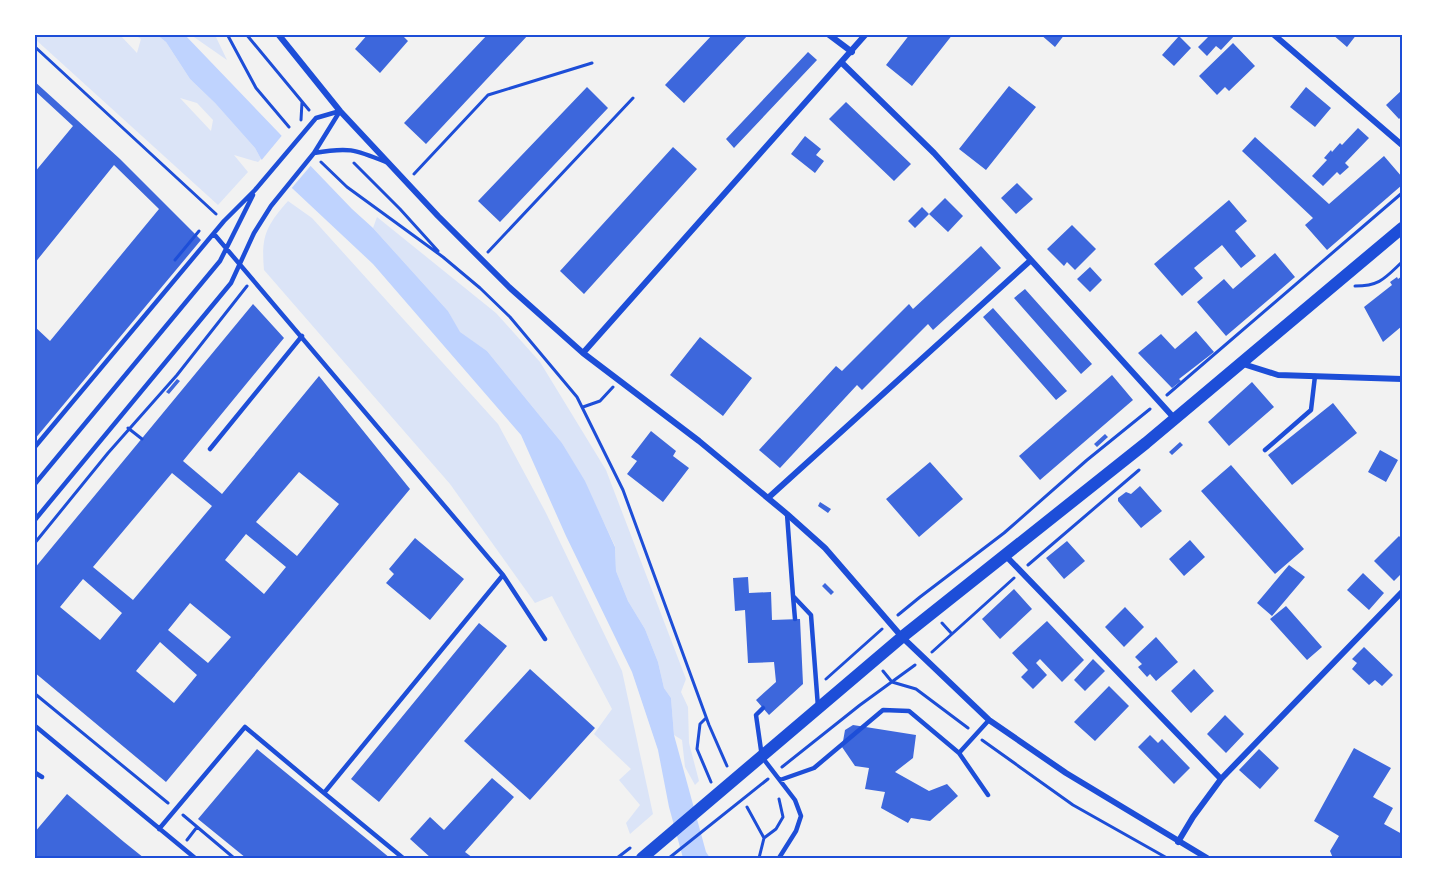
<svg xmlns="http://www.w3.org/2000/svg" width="1437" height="893" viewBox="0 0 1437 893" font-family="'Exo 2',sans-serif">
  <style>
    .green { fill: #dbe4f7; fill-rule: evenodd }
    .water { fill: #bfd3fe }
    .pier { fill: #f2f2f2 }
    .building { fill: #3d67dc; fill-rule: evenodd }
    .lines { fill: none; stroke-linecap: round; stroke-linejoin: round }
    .path { stroke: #1d4ed8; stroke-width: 3 }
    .service { stroke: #1d4ed8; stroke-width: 4.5 }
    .minor { stroke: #1d4ed8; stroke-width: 6 }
    .secondary { stroke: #1d4ed8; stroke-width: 12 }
    .neatline { fill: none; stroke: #1d4ed8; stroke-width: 2 }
  </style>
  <rect width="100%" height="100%" fill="#f2f2f2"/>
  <!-- green -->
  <path class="green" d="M35,35h85l17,18 4,-14 -6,-4h22l9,7 24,37 25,24 40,45 6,11 -3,3 -24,-7 14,17 -30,33 -183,-166zM180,98l17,5 16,17 -2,11z
    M191,35h24l12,25z
    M288,201l24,17 186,206 48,89 76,158 31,143 -23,20 -4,-11 14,-18 -21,-25 12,-11 -37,-35 18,-25 -60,-113 -17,7 -85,-119 -186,-214c-3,-34 2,-44 24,-69z
    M377,217l119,96 44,49 66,108 80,209 -5,13 7,15 1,36 10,38 -4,4 -10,-18 -3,-27 -8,-5 -3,-37 -7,-10 -6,-26 -13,-33 -17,-28 -12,-30 -1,-25 -31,-65 -22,-38 -75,-92 -28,-19 -11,-21 -75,-83z"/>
  <!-- water -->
  <path class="water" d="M157,35h28l167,174 21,19 75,83 12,21 27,19 75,92 23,38 30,66 1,24 12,30 17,28 13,33 6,26 7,10 3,37 32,117 4,6h-27l-14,-51 -11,-57 -26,-78 -66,-136 -45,-101 -148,-171 -112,-105 -6,-11 -40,-45 -25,-24 -24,-37z"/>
  <!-- pier -->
  <path class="pier" d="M284,133l29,30 -23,27 -30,-28z"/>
  <!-- building -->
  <path class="building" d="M368,34h33l7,7 -28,32 -25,-24z
    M488,34h41l-103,110 -22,-21z
    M713,34h36l-65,69 -19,-18z
    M910,34h43l-41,52 -26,-21z
    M1040,34h25l-10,13z
    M1206,34h30l-15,16 -5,-4 -9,10 -9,-9 10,-10z
    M1332,34h25l-10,13z
    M1179,36l12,12 -17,18 -12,-11z
    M1233,43l22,23 -26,25 -4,-4 -8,8 -18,-19z
    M808,52l9,8 -83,88 -8,-9z
    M34,81l86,78 81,81 -167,200v-114l16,15 109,-132 -45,-44 -80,99v-91l39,-47 -39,-36z
    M1009,86l27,21 -50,63 -27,-21z
    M587,87l21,21 -108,114 -22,-21z
    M1306,87l25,21 -16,19 -25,-20z
    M1402,90v26l-3,3 -13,-14z
    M846,102l65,62 -17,17 -65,-62z
    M1358,128l11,10 -24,25 4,4 -9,8 -3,-3 -14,14 -11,-10 15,-16 -3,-2 7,-8 1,2 8,-9 2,2z
    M805,136l16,13 -5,6 8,6 -9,12 -24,-19z
    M1255,137l74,67 55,-48 18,21v8l-75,65 -22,-25 8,-7 -71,-67z
    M673,147l24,22 -113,125 -24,-23z
    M1017,183l16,16 -17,15 -15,-16z
    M945,198l18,18 -15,16 -19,-18 -14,14 -7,-7 14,-14 7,7z
    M1229,200l18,21 -12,10 21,25 -15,12 -19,-23 -28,23 9,10 -21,18 -28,-32z
    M1072,225l24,24 -21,21 -8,-8 -3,4 -17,-17z
    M981,246l20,22 -68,62 -5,-6 -66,66 -5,-5 -77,83 -21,-18 77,-84 6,5 67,-67 4,5z
    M1275,253l20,24 -69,59 -29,-34 27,-23 9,10z
    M1090,267l12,13 -12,12 -13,-13z
    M1402,276v50l-19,16 -19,-35 28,-22 -2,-3 7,-5 1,2z
    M1025,289l67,75 -11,10 -67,-76z
    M253,304l31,34 -101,123 39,33 97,-118 91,113 -244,293 -132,-110v-103zM299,472l40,32 -42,52 -41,-34zM172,473l40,33 -79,94 -40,-33zM246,534l40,33 -22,27 -39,-34zM83,579l39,34 -22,27 -40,-33zM190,603l41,34 -23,26 -40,-33zM160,642l37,33 -23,28 -38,-32z
    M993,308l74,83 -11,9 -73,-83z
    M1196,331l18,21 -35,27 2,2 -9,7 -34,-35 23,-19 14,15z
    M700,337l52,41 -29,38 -53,-41z
    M1112,375l21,25 -93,80 -21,-24z
    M177,379l3,2 -11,13 -3,-2z
    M1252,382l22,25 -45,39 -21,-24z
    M1333,403l24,30 -65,52 -24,-30z
    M651,431l25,20 -3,5 16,12 -26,34 -36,-28 10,-13 -6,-4z
    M1105,434l3,3 -11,10 -3,-3z
    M1180,442l3,3 -11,10 -3,-3z
    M1380,450l18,10 -12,22 -18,-10z
    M930,462l33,37 -44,38 -33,-38z
    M1231,465l73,84 -29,25 -74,-83z
    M1140,486l22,25 -21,17 -23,-27v-3l8,-6 5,2z
    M820,502l11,7 -3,4 -10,-7z
    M1399,536l3,3v34l-8,8 -20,-20z
    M415,538l49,41 -34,41 -44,-37 8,-9 -5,-5z
    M1190,540l15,17 -21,19 -15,-17z
    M1067,541l18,20 -21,18 -18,-21z
    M1289,565l16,12 -33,39 -15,-13z
    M1363,573l21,20 -15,17 -22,-20z
    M748,577l1,16 22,-1 1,28 28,-1 3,65 -34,31 -13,-15 20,-18 -2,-20 -26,1 -3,-53 -10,1 -2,-33z
    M825,583l9,9 -3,3 -9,-9z
    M1014,589l18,20 -32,30 -18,-20z
    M1286,606l36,41 -15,13 -37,-41z
    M1125,607l19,20 -20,20 -19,-20z
    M1047,621l37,39 -22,22 -22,-23 -4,4 11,12 -14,14 -12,-12 7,-7 -16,-17z
    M479,623l28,23 -128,156 -28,-23z
    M1156,637l22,25 -22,19 -6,-7 -3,3 -9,-10 4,-3 -7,-7z
    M1364,647l29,28 -11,11 -7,-6 -6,5 -17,-16 5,-6 -5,-4z
    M1093,659l12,12 -20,20 -11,-11z
    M530,669l65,59 -65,72 -66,-59z
    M1194,669l20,22 -23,22 -20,-22z
    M1109,686l20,20 -34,35 -21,-19z
    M1225,715l19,19 -18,19 -19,-19z
    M853,725l63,10 -3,23 -18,14 34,19 18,-7 11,12 -28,25 -19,-3 -3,5 -27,-15 4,-16 -20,-3 4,-21 -14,-2 -13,-19 3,-17z
    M1150,735l8,8 4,-4 28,29 -16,16 -36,-37z
    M1354,748l37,20 -18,29 20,11 -9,16 18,10v24h-69l-3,-7 9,-15 -25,-15z
    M257,749l133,109h-144l-48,-39z
    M1259,749l20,19 -19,21 -21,-19z
    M492,778l22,19 -49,55 8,6h-42l-21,-19 20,-22 14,13z
    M67,794l57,48 20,16h-110v-25z"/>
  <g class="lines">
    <!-- path -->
    <path class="path" d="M227,34l29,54 33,39
      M246,34l63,76
      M34,46l182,168
      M301,120l1,-18
      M321,162l26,25 96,70 37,31 30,29 67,80 46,93 86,235 18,41
      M354,163l46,46 38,42
      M414,174l74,-79 104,-32
      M488,252l145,-154
      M175,260l24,-29
      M1355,286c25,0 30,-8 47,-24
      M1167,395l235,-202
      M583,407l17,-6 13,-14
      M128,428l14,11
      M34,544l74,-91 69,-78 70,-89
      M1028,565l111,-95
      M898,615l22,-18 84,-64 83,-73 63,-51
      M942,623l10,11
      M932,652l82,-74
      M883,671l9,11 24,7 52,39
      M826,679l56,-50
      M34,693l134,110
      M706,718l-6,6 -3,25 14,33
      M982,740l91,65 94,53
      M782,767l78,-62 55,-40
      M747,807l17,31 -5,20
      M183,815l51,43
      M764,838l12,-9 7,-12 -4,-18
      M187,840l10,-13
      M617,858l13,-10
      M669,858l99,-79"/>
    <!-- service -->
    <path class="service" d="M314,153c34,-6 40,-4 72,9
      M214,234l289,341 42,64
      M34,448l190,-227 31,-31 61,-72 24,-7
      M210,449l92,-113
      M1265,450l46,-40 4,-34
      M34,485l186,-224 33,-66
      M787,514l6,82 18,19 7,92
      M34,521l197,-238 23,-50 17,-27 43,-53 26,-42
      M793,596l2,23
      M763,708l-7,7 6,42 33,43 6,16 -5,15 -17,27
      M34,725l161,133
      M959,753l29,42
      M34,772l8,5
      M780,780l34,-12 69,-58 26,1 50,42 30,-33
      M159,829l86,-102 79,66
      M403,858l-79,-65 179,-218"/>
    <!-- minor -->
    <path class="minor" d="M278,34l62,77 98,105 71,71 74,66 116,88 88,73 38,34 77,89 87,83 77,53 141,85
      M828,34l24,18
      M1273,34l129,111
      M842,63l92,90 241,266
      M583,353l283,-319
      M1240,363l38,12 124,4
      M768,498l263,-238
      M1005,555l216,224
      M1178,842l15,-25 28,-38 181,-187"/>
    <!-- secondary -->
    <path class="secondary" d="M642,858l260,-221 244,-194 256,-215"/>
  </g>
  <!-- border -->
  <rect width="1437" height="893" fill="none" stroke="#ffffff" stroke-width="72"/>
  <rect x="36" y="36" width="1365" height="821" class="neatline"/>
</svg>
